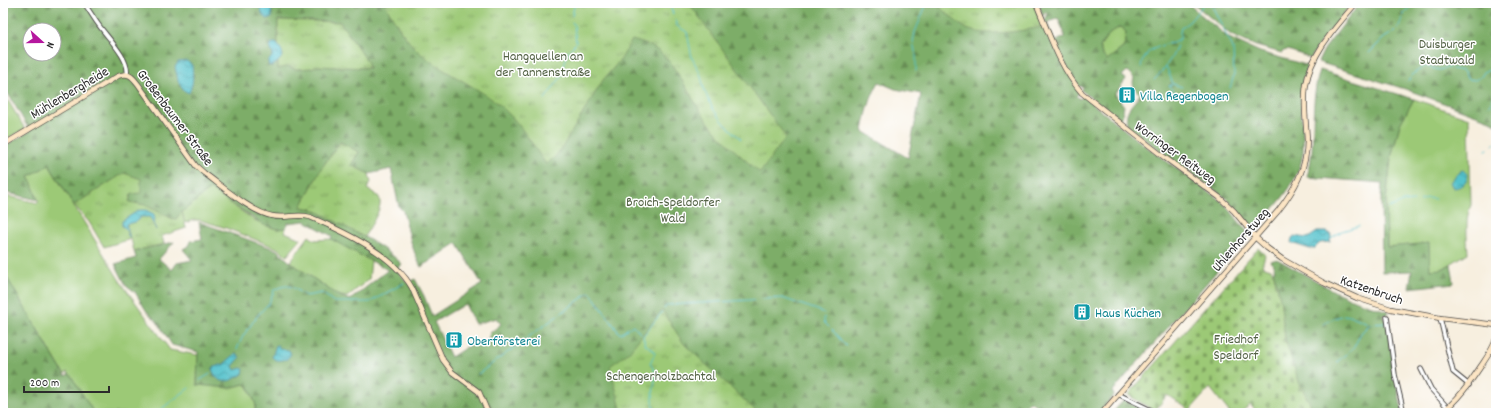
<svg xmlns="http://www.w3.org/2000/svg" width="1499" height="416" viewBox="0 0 1499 416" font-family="Dekko,sans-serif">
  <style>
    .grass { fill: #9cc976; stroke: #647a50 }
    .forest { fill: url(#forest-firs); stroke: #546c49; fill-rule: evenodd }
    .cemetery { fill: url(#cemetery-stones); stroke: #647a50 }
    .park { fill: url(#park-tufts); stroke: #647a50 }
    .water { fill: url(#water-waves); stroke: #40767c }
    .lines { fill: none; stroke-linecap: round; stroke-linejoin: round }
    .stream { stroke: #55c2cc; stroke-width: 1 }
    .street-casing { stroke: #4a4846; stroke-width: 5.5 }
    .secondary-casing { stroke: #4a4846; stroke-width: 6 }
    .street { stroke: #fff; stroke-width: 3.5 }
    .secondary { stroke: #fce5c4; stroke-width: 4.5 }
    .labels { text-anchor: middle; stroke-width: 3; stroke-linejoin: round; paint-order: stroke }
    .park-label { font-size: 14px; fill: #536245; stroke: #fff }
    .street-label { font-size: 14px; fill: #2b2b2b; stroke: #fff }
    .culture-label { font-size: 14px; fill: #0d838f; stroke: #fff; text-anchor: start }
  </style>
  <defs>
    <pattern id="forest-firs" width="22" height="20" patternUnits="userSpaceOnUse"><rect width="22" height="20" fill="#7dad67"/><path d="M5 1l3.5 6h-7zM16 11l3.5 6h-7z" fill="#678d55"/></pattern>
    <pattern id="cemetery-stones" width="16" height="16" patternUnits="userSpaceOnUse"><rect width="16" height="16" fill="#9cc976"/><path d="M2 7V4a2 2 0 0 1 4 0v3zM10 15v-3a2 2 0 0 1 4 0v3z" fill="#7fa361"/></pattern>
    <pattern id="park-tufts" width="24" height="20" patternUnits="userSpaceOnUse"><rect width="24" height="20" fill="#9cc976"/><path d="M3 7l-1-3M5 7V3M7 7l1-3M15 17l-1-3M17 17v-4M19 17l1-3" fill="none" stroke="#7fa361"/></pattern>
    <pattern id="water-waves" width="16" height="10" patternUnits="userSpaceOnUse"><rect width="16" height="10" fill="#55c2cc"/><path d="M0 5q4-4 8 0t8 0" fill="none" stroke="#479ea6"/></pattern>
  </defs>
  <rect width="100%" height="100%" fill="#fff"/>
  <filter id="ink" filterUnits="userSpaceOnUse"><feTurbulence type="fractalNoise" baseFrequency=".025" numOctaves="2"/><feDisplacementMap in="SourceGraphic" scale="8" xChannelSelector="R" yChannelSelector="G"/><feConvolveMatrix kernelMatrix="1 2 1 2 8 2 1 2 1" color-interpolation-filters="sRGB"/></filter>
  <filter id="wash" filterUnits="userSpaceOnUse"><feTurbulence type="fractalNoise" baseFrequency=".012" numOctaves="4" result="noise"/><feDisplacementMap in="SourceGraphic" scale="16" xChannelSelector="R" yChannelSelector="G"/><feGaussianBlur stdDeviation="0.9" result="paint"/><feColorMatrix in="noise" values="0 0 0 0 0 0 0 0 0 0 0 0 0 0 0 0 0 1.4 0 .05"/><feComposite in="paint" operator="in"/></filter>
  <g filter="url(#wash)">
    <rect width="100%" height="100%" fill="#f7efdf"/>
    <!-- grass -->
    <path class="grass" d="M1120,27h2l4,6 -2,14 -16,13 -6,-5 -2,-8c5,-10 11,-15 20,-20z
      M3,92l22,37 -22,12z
      M1414,99l55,19 2,87c-6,11 -4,34 -3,48l-26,16 -12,2 -43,-24 -1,-46 5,-43 9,-34z
      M49,165l71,116 50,69 28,5 -1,29 33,4 14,-4 4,2 8,19 -2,8h-160l-26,-41 -4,2 -61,-103v-76l35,8v-3l-9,-24z
      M210,189l44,31 23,9 9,-1 -1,4 16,7 -14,17 -10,-8 -51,-20 -26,-8h-6l-10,3 -2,-11z
      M309,236l5,4 17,-1 40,22 -2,18 -22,18 -10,-2 -47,-33z"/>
    <!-- forest -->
    <path class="forest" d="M3,3h255l5,12 4,4 5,-4 -1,-12h763l45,89v1l-3,3 4,3 3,-3 53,43 85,62 8,8 20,25 -137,158 2,3 -15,18h-53l-16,-12 -11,12h-765l2,-8 -8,-19 -4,-2 -14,4 -33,-3 1,-33 -26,-7 -16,-25 -9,-8 -12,-20 -9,-7 -11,-21 21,-6 -2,-7 40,-9 -15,17 13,11 5,-7 15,-3 -9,-11 7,-4v-4l12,-2 -3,-17 78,28 13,12 47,33 13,5 38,-30 -57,-31 1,-3 -27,-15 -17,2 -2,5 -9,1 -13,-4 -54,-36 -28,23 -7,8 -30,-15 -16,-3 2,-8 -7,-21 -50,32 -25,-40 -20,11 9,24 -35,-8v-51l3,4 24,-14 -27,-46zM278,20l62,2 25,36 4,10 -54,-2 -3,2 -16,1 -8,-3 -10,3zM30,30h24v24h-24zM879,82l16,7 26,5 -13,64 -45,-27c3,-17 7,-34 16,-49zM340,142l19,10 -8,13 18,9 22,-5 8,38 4,4c5,19 9,39 18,56l36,-24 25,41 -50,32 -8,-20 -9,-17 -7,4 -11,-13 5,-6c-22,-22 -62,-40 -89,-55l-12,-2 20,-38zM465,304l10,20 21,-6 5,6 -11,9 -3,9 -7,6 -7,-5 -22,14 -17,-35z
      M1038,3h149l42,35 31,14 46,13 1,1c-2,6 -4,12 -5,18 -4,23 3,46 1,68 -4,32 -28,55 -48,77l-6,-3 -22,-27 -35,-26v-2l-3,-2 -1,2 -61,-45c-3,-18 5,-19 13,-32l-6,-6 -1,-6 1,-4 -7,-7 -5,5 4,3 -11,15 9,12 -2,10 -3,4 -38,-30 3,-3 -6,-1 -21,-38 -12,-28 3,-6 -3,-2 -2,4zM1058,18l6,14v5l-9,5 -8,-19zM1120,27h2l4,6 -2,14 -17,13 -5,-5 -2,-8c5,-10 11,-15 20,-20z
      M1193,3h159l-33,41 -8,15 -6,-3 -17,-6 -5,1 -1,2 -26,-7 -25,-11z
      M1360,3h136v121l-5,-3 -1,-1 -85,-31 -87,-27 7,-14z
      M1320,70l94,29 -14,25 -9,34 -5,43 1,46 42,-4 1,27 12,-1 9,-5 3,19 -45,5 3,-17 -30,1 -1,-76 1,-13 -75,-6c11,-35 1,-72 13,-107z
      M1277,259l57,32 22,10 32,10 -1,3 -4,1v2l5,6 6,52 9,38h-88c-13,-23 -26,-48 -30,-75 -4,-22 -4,-45 -12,-67l2,-1 -4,-9z
      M3,271l62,105 5,-2 24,39h-91z
      M1124,400l26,13h-38z"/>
    <!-- cemetery -->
    <path class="cemetery" d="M1258,248l7,7 -3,11 9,3 3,6 6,23 5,41 14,43 16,31h-56l-9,-8 -10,8h-10l-20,-25 -20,22 -23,-15 -12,16 -27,-16z"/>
    <!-- park -->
    <path class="park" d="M387,3h302l97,134 -26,36c-18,-16 -36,-31 -51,-50 -17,-21 -28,-51 -47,-69 -8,-8 -20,-11 -30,-14l-11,19 -18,21 -40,66 -8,11 -9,7c-11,-15 -21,-33 -34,-47 -25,-28 -64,-40 -92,-64 -15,-13 -24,-30 -34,-47z
      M940,3h93l9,21 -1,3c-19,4 -56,10 -74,2 -9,-5 -19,-15 -27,-21z
      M278,20l62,2 25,36 3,5 1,5 -53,-2 -4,2 -16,1 -8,-3 -10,3z
      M340,142l19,10 -8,13 18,9 2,8 -4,7c3,2 8,4 11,7 8,9 -9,32 -14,41l-51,-28 -12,-2 20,-38z
      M124,173l17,6v14l-10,1 -2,8 16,3 30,15 7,-8 4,16 -24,8 2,8 -30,7 -3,-12 -27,8 -15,-25 -15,-17z
      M662,310l22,34 74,69h-136l-12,-47 18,-13z"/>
    <!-- water -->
    <path class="water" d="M258,3h13l1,15 -5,1 -4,-3z
      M272,43h4c10,11 8,14 -3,23h-4l-1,-4 5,-7 -3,-8z
      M187,61l5,4c1,10 2,18 -3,28l-6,-3 -5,-10 -3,-13 3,-5z
      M1463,170l4,4v5c-3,5 -7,9 -14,9l-3,-6 10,-11z
      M139,210h7l8,4 1,5 -1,3 2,8 -6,-13h-10v2l-3,1 -1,2 -10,2 4,14h-1l-3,-9 -4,-3v-5z
      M1317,232h10l4,2 -1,8 -10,1 -5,5 -5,1 -19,-6 1,-5 2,-2 14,2z
      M276,345h2l2,4 9,1 2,4 -4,5c-5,1 -11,3 -15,-2z
      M236,353l2,1 2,4 -7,8 2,4 6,-2 3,1 -1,5c-12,7 -25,14 -31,-5l2,-2 10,-3z"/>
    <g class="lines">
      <!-- stream -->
      <path class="stream" d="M671,3l-1,2 3,9
        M1209,3l2,1 22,44 1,27 -4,13
        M1069,5l3,-2
        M572,16l3,-13
        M1403,16l3,-5 9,-8
        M675,20l2,6 10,6 5,26 8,15 5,19 8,17 12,15 16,15
        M1369,53l15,-15 10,-6 5,-5 3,-9
        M1166,66l7,18 9,3
        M1141,67l1,-5 7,-11 16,-7 8,-1 7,-5v-6l1,-4 9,-7 15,-18
        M1452,69l11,2 5,8 7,1 6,-3 3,-5 12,-5
        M916,71v-15l-3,-14 2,-10 12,-29
        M1154,80c8,-8 18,-21 22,-32 1,-3 2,-6 4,-9
        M1408,81l5,-7 12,-8 14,4 7,-2h3
        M1172,85l-3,1 5,7
        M545,99l16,-22 7,-26 8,-8 -2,-18 -2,-3
        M1489,105l7,-12
        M1493,145l2,-2
        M1486,150l2,-1
        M1420,201l7,-3 8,1
        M1389,208l14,-6 11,-1
        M1331,238l11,-7 17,-5
        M667,305l115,-7 38,13 4,2
        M664,309l2,-3
        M824,317v5l5,5
        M1323,324l12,-6 9,-3 10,2 16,7 16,-1
        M832,330l14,16
        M237,349l6,-13 15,-21 11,-12 5,-13c17,-9 19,-1 32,6l16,-3 12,9h36l34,-19
        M1337,362l17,-15 7,-14 8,-8
        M478,374l112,-82 30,42 13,-9 7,8
        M200,380l10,-6
        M156,413l33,-25
        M655,413c-4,-14 -1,-26 1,-40l-6,-10 5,-10 -2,-3 -8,-6 -2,-8 19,-24"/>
    </g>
  </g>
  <g filter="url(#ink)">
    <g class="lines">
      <!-- street casing -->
      <g class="street-casing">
        <path id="street" d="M84,3c5,7 9,14 14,21 8,12 32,35 29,50
          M1387,317l8,58 9,38
          M1440,318l13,54 16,13
          M1421,369l10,20 17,19
          M1118,394l39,19"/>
      </g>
      <!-- secondary casing -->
      <g class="secondary-casing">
        <path id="secondary" d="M1036,3c13,31 24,65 46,90l82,64 55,40 15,14 22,27 11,10 15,11 42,24 33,15 34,11 49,9 56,7
          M3,145l115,-69c10,-4 14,0 20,8l58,82 8,7c18,13 47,39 68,43 13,3 25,-3 38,1 35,15 83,37 102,71l31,72 9,12 27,20 9,21
          M1102,413l176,-202c17,-22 29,-43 29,-71 -1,-19 -4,-37 -1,-55 5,-32 30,-58 50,-82
          M1441,413c17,-13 28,-29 40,-47 6,-9 12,-17 15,-27"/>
      </g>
      <!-- street -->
      <use href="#street" class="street"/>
      <!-- secondary -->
      <use href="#secondary" class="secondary"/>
    </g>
  </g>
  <!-- icons -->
  <defs>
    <g id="building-square" transform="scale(0.9)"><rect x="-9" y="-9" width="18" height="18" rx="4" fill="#0f9aa8" stroke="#fff"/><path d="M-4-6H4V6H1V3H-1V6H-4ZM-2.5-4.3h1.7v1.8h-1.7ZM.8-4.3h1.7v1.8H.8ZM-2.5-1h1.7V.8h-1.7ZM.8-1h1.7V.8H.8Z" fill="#fff"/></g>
  </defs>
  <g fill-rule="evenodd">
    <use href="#building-square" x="1127" y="95"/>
    <use href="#building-square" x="1082" y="312"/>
    <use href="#building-square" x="454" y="340"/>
  </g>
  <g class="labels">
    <!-- park labels -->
    <g class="park-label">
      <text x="1447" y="48">Duisburger<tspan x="1447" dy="16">Stadtwald</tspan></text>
      <text x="543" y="60">Hangquellen an<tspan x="543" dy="16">der Tannenstraße</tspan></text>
      <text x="673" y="206">Broich-Speldorfer<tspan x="673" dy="16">Wald</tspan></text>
      <text x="1236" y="343">Friedhof<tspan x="1236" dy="16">Speldorf</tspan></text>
      <text x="661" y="380">Schengerholzbachtal</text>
    </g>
    <!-- street labels -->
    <g class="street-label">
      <text transform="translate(69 92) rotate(-31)" y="5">Mühlenbergheide</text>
      <text transform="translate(176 117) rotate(53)" y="5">Großenbaumer Straße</text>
      <text transform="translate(1176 152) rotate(36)" y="5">Worringer Reitweg</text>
      <text transform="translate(1240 239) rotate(-49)" y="5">Uhlenhorstweg</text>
      <text transform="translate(1372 289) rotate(19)" y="5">Katzenbruch</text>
    </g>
    <!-- culture labels -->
    <g class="culture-label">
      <text x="1140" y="100">Villa Regenbogen</text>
      <text x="1095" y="317">Haus Küchen</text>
      <text x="467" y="345">Oberförsterei</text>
    </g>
  </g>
  <!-- margin -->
  <rect width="1499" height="416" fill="none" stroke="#fff" stroke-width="16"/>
  <!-- north arrow -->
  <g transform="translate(42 42) rotate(111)"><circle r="19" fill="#ffffff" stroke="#aaaaaa"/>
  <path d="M0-3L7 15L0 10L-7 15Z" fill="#b5179e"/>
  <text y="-6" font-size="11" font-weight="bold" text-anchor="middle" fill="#2b2b2b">N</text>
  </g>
  <!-- scale -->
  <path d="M24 386v6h85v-6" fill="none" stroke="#2b2b2b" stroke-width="2"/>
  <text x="30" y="386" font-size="12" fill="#2b2b2b" stroke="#ffffff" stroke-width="3" paint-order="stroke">200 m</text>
</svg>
